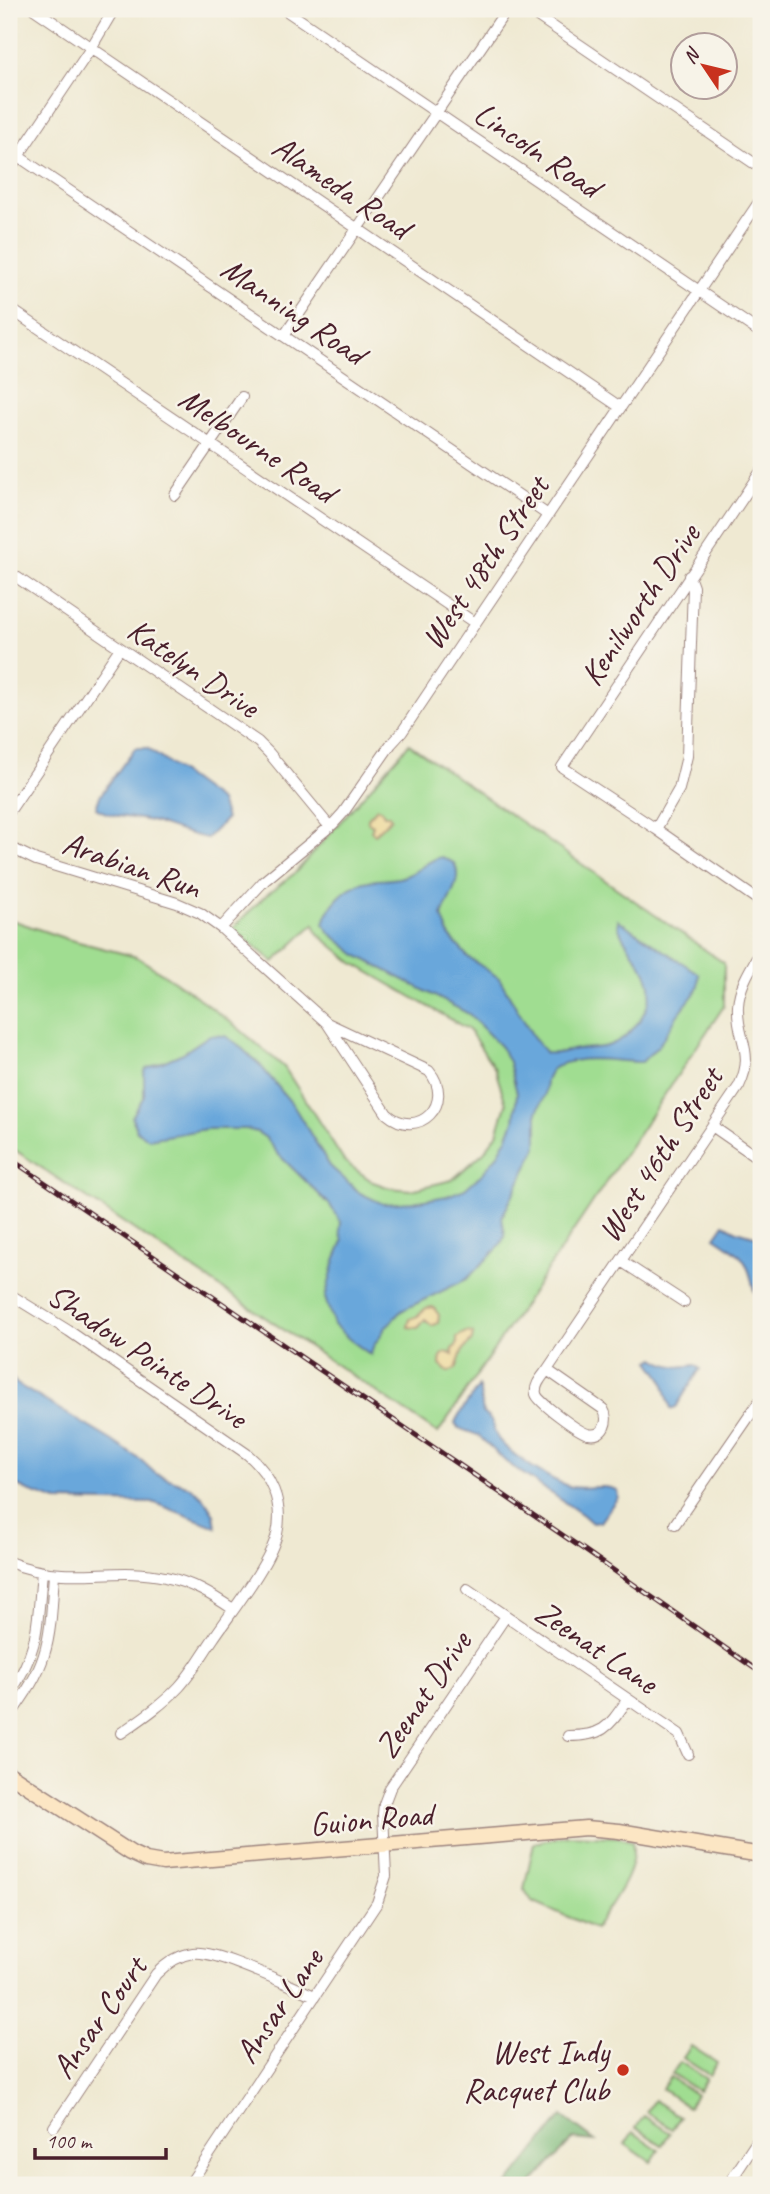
<svg xmlns="http://www.w3.org/2000/svg" width="770" height="2194" viewBox="0 0 770 2194" font-family="Caveat,sans-serif">
  <style>
    .green { fill: #a0dd91; stroke: #757e5e; stroke-width: 2 }
    .forest { fill: #80bc7b; stroke: #656e53; stroke-width: 2 }
    .sand { fill: #eeda9e; stroke: #9c7c64; stroke-width: 2 }
    .water { fill: #69a7db; stroke: #5a6383; stroke-width: 2 }
    .lines { fill: none; stroke-linecap: round; stroke-linejoin: round }
    .street-casing { stroke: #9c847e; stroke-width: 12 }
    .secondary-casing { stroke: #9c847e; stroke-width: 17 }
    .street { stroke: #fff; stroke-width: 10 }
    .secondary { stroke: #fce6c4; stroke-width: 14 }
    .rail-casing { stroke: #4a1f2b; stroke-width: 5 }
    .rail { stroke: #f7f3e8; stroke-width: 2.5; stroke-dasharray: 8; stroke-linecap: butt }
    .poi-dot { fill: #c8321e; stroke: #f7f3e8; stroke-width: 2.5 }
    .labels { text-anchor: middle; stroke-width: 5; stroke-linejoin: round; paint-order: stroke }
    .street-label { font-size: 33px; fill: #4a1f2b; stroke: #f7f3e8 }
    .poi-label { font-size: 33px; fill: #4a1f2b; stroke: #f7f3e8; text-anchor: end }
  </style>
  <rect width="100%" height="100%" fill="#f7f3e8"/>
  <filter id="ink" filterUnits="userSpaceOnUse"><feTurbulence type="fractalNoise" baseFrequency=".0143" numOctaves="2"/><feDisplacementMap in="SourceGraphic" scale="14" xChannelSelector="R" yChannelSelector="G"/><feConvolveMatrix kernelMatrix="1 2 1 2 8 2 1 2 1" color-interpolation-filters="sRGB"/></filter>
  <filter id="wash" filterUnits="userSpaceOnUse"><feTurbulence type="fractalNoise" baseFrequency=".00686" numOctaves="4" result="noise"/><feDisplacementMap in="SourceGraphic" scale="28" xChannelSelector="R" yChannelSelector="G"/><feGaussianBlur stdDeviation="1.57" result="paint"/><feColorMatrix in="noise" values="0 0 0 0 0 0 0 0 0 0 0 0 0 0 0 0 0 1.4 0 .05"/><feComposite in="paint" operator="in"/></filter>
  <g filter="url(#wash)">
    <rect width="100%" height="100%" fill="#efe9d2"/>
    <!-- green -->
    <path class="green" d="M409,744l315,219v43l-286,427 -429,-287v-227l58,20 70,18 51,33 49,37 47,40 60,94 29,21 17,6 21,2 41,-10 32,-28 13,-18 9,-30 -11,-35 -26,-39 -116,-67 -35,-29 -4,-10 -40,38 -42,-33 32,-32 31,-24z
      M567,1835l51,2 14,4c7,30 -22,63 -37,88l-63,-28 -8,-12 10,-46z
      M691,2046l26,17 -8,12 -26,-17z
      M680,2062l26,17 -8,12 -26,-17z
      M670,2077l26,18 -8,12 -26,-18z
      M654,2100l26,17 -8,12 -26,-17z
      M644,2116l26,17 -8,12 -26,-17z
      M633,2132l26,18 -8,12 -26,-18z"/>
    <!-- forest -->
    <path class="forest" d="M562,2116l33,25 -22,-2 -38,41 -3,5h-25z"/>
    <!-- sand -->
    <path class="sand" d="M377,808l5,3 2,4h5l2,3 -16,16 -4,-3 2,-6 -5,-3v-4z
      M433,1307l6,8 -1,8 -6,3 -7,-6 -7,8 -10,-1 2,-8 8,-3 8,-8z
      M466,1332l7,1 -1,7 -10,12 -6,17 -8,3 -8,-7 1,-10 6,-3 6,3 -1,-6 5,-4v-8z"/>
    <!-- water -->
    <path class="water" d="M135,748h12l73,53 6,18 -19,19c-18,-3 -35,-10 -53,-16 -19,-6 -41,-3 -58,-14l4,-12z
      M442,857l12,6c10,17 -7,36 -12,53l8,21 18,20 31,21 35,60 12,15c11,2 21,-3 32,-4 11,-1 21,0 32,-4 22,-8 46,-40 39,-64 -5,-20 -33,-44 -31,-61l81,54 -1,12 -3,7 -18,23 -17,28 -18,18c-29,0 -66,-10 -91,8l-5,11 -1,13 -8,18v35l-35,70 3,18 -5,11 -33,33 -66,32 -15,16 -13,20 -2,8 -22,-16 -15,-14 -9,-27 10,-38 8,-19 -3,-10 1,-9 -12,-18 -51,-50 -12,-16 -9,-6 -11,-3h-40l-57,10 -12,-8 -5,-14 12,-21v-22l2,-5 37,-16 27,-18 15,1 11,7 24,22 33,40 37,61 30,27 23,11 30,-2 34,-6 18,-7 18,-16 14,-17 10,-18 7,-17 3,-28 -8,-31 -8,-15 -32,-33 -111,-58 -27,-22 -7,-10c4,-19 21,-37 40,-42 15,-4 30,0 44,-7 13,-5 20,-16 34,-18z
      M724,1224l13,7 24,7v43l-7,10c-6,-33 -12,-36 -39,-54z
      M655,1358c13,9 25,10 40,7l5,4 -24,38 -5,2 -9,-31 -12,-17z
      M9,1375l8,9 94,56 31,21 14,13 34,13 13,10 11,17 2,13 -61,-24 -98,-2 -29,-10 -19,-9z
      M479,1386l4,27c16,12 7,16 16,27 13,16 50,39 69,46 16,5 33,-3 49,4l1,7 -18,25 -8,1 -9,-8 -77,-53 -28,-27 -20,-7 -3,-5c3,-10 17,-25 24,-37z"/>
  </g>
  <g filter="url(#ink)">
    <g class="lines">
      <!-- street casing -->
      <g class="street-casing">
        <path id="street" d="M34,9l586,398
          M284,9l477,324
          M527,9l234,159
          M760,9l1,1
          M9,150l539,365
          M9,170l82,-122 23,-39
          M12,310l463,313
          M284,336l223,-327
          M761,471l-199,296 94,62 105,73
          M175,495l67,-98
          M9,572l249,170 11,11 61,74
          M9,812l111,-164
          M656,829l23,-40 8,-33 6,-169 -4,-11
          M9,847l27,13 141,43 23,10 21,15 106,95
          M221,928l43,-47 69,-57 10,-11 48,-69 11,-12 359,-533
          M327,1023l102,48c27,32 -11,70 -42,43z
          M712,1126l49,34
          M621,1261l63,41
          M9,1294l60,37 178,123c24,20 37,49 30,80 -8,31 -46,78 -64,105 -11,16 -21,34 -34,48 -17,18 -38,32 -58,46
          M547,1370l192,-284c17,-35 -3,-47 -1,-80 1,-20 13,-38 23,-55
          M547,1370l56,39c7,11 1,29 -15,25 -9,-2 -50,-32 -52,-40 -2,-9 6,-17 11,-24z
          M675,1524l86,-125
          M9,1562c17,7 34,11 53,12 34,2 69,-5 103,3 26,5 47,18 68,32
          M467,1589l212,145 9,20
          M9,1694c31,-44 28,-70 33,-122
          M9,1717c13,-19 28,-39 35,-62 8,-25 8,-55 10,-81
          M568,1736c37,0 41,-10 60,-37
          M54,2127l102,-153c11,-11 22,-19 37,-21 24,-3 97,33 122,43
          M189,2185l188,-282 9,-27 -3,-62 1,-10 6,-16 116,-172
          M728,2185l33,-50"/>
      </g>
      <!-- secondary casing -->
      <g class="secondary-casing">
        <path id="secondary" d="M9,1774l122,79 15,7 17,3 423,-35 33,3 142,24"/>
      </g>
      <!-- street -->
      <use href="#street" class="street"/>
      <!-- secondary -->
      <use href="#secondary" class="secondary"/>
      <!-- rail casing -->
      <g class="rail-casing">
        <path id="rail" d="M9,1158l574,391 178,124"/>
      </g>
      <!-- rail -->
      <use href="#rail" class="rail"/>
    </g>
  </g>
  <!-- markers -->
  <circle class="poi-dot" cx="623" cy="2070" r="7"/>
  <g class="labels">
    <!-- street labels -->
    <g class="street-label">
      <text transform="translate(538 149) rotate(34)" y="12">Lincoln Road</text>
      <text transform="translate(342 186) rotate(34)" y="12">Alameda Road</text>
      <text transform="translate(294 310) rotate(34)" y="12">Manning Road</text>
      <text transform="translate(258 444) rotate(34)" y="12">Melbourne Road</text>
      <text transform="translate(484 562) rotate(-56)" y="12">West 48th Street</text>
      <text transform="translate(639 604) rotate(-56)" y="12">Kenilworth Drive</text>
      <text transform="translate(194 667) rotate(34)" y="12">Katelyn Drive</text>
      <text transform="translate(132 864) rotate(19)" y="12">Arabian Run</text>
      <text transform="translate(659 1154) rotate(-57)" y="12">West 46th Street</text>
      <text transform="translate(148 1355) rotate(34)" y="12">Shadow Pointe Drive</text>
      <text transform="translate(597 1646) rotate(34)" y="12">Zeenat Lane</text>
      <text transform="translate(422 1694) rotate(-56)" y="12">Zeenat Drive</text>
      <text transform="translate(371 1818) rotate(-5)" y="12">Guion Road</text>
      <text transform="translate(278 2005) rotate(-56)" y="12">Ansar Lane</text>
      <text transform="translate(98 2017) rotate(-55)" y="12">Ansar Court</text>
    </g>
    <!-- poi labels -->
    <g class="poi-label">
      <text x="609" y="2063">West Indy<tspan x="609" dy="38">Racquet Club</tspan></text>
    </g>
  </g>
  <!-- margin -->
  <rect width="770" height="2194" fill="none" stroke="#f7f3e8" stroke-width="35"/>
  <!-- north arrow -->
  <g transform="translate(704 66) rotate(305)"><circle r="33" fill="#f7f3e8" stroke="#b29e9c" stroke-width="2"/>
  <path d="M0-5L12 26L0 18L-12 26Z" fill="#c8321e"/>
  <text y="-10" font-size="19" font-weight="bold" text-anchor="middle" fill="#4a1f2b">N</text>
  </g>
  <!-- scale -->
  <path d="M35 2148v10h131v-10" fill="none" stroke="#4a1f2b" stroke-width="3.5"/>
  <text x="46" y="2148" font-size="21" fill="#4a1f2b" stroke="#f7f3e8" stroke-width="5" paint-order="stroke">100 m</text>
</svg>
